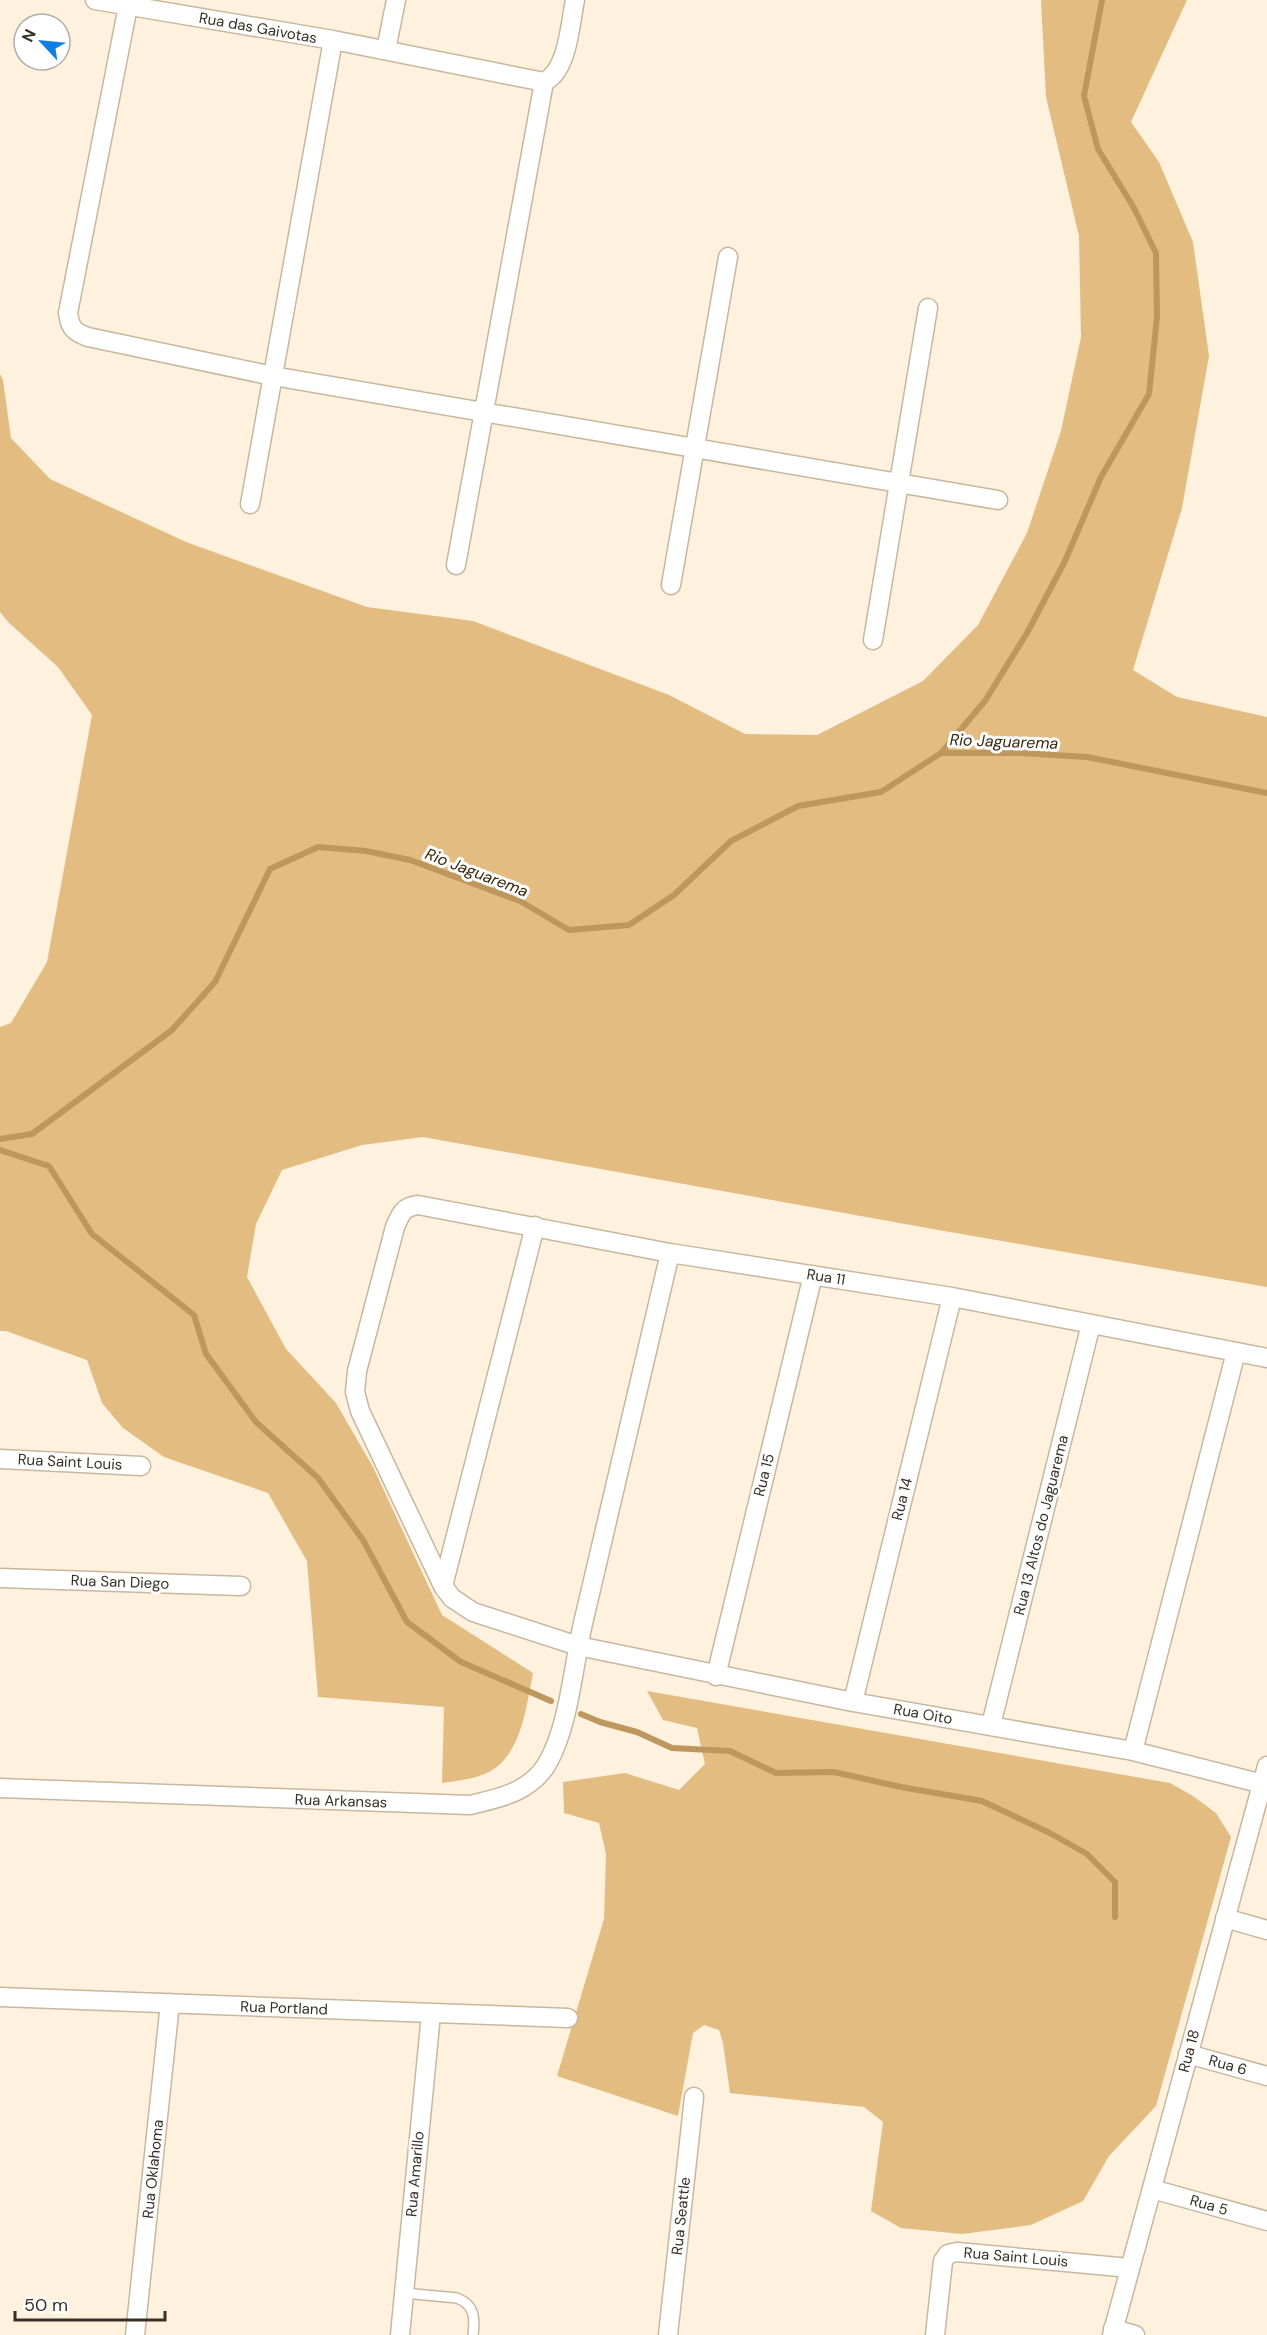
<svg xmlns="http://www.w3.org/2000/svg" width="1267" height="2335" viewBox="0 0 1267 2335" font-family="'DM Sans',sans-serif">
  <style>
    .forest { fill: #e3bc81 }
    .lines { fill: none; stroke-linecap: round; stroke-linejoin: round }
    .stream { stroke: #bd975d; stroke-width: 6 }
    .lane-casing { stroke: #c7b79f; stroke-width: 12 }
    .street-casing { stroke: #c7b79f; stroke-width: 21 }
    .lane { stroke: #fff; stroke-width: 9 }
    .street { stroke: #fff; stroke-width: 18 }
    .labels { text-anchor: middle; stroke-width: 6; stroke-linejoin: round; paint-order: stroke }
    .street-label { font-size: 15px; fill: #373027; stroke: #fff }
    .water-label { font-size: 16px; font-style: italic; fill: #36260a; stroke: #fff }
  </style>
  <rect width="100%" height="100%" fill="#fef1dd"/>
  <!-- forest -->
  <path class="forest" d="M1041,0h146l-56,122 28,40 34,80 16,114 -27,152 -49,162 44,27 90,20v570l-323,-56 -521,-94 -61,8 -80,25 -26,54 -9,53 39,72 50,54 37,64 69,148 91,58c-7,35 -12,91 -54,103 -11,4 -25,5 -37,7l2,-76 -126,-10 -11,-136 -39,-68 -104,-36 -41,-29 -21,-25 -15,-43 -81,-29h-6v-304l11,-4 36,-61 45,-247 -34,-48 -50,-45 -8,-10v-238l3,6 8,58 39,41 136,63 181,65 106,14 196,74 76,39 72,1 106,-54 55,-56 49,-92 34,-102 20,-94 -2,-101 -33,-139z
    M647,1691l523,92 23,13 23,17 15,24 -75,269 -47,50 -26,45 -52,24 -69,9 -61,-6 -30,-17 12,-89 -19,-15 -134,-14 -7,-50 -4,-13 -15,-5 -11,8 -15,83 -121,-40 47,-157 2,-65 -7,-31 -35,-10 -1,-31 62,-9 54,17 26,-26 -8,-36 -34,-8z"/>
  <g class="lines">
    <!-- stream -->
    <path class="stream" d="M941,753l44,-52 42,-68 38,-72 36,-84 48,-83 8,-77 -1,-64 -22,-45 -36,-59 -14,-53 18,-96
      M0,1139l32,-5 140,-104 43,-48 55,-113 48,-22 48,4 44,9 110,41 49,29 60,-5 45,-30 57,-54 67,-35 83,-14 60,-39h80l66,4 180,36
      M0,1150l49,16 43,68 102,81 12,39 50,68 62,56 45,62 44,82 54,40 90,39
      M581,1714l19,8 37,10 35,16 58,3 46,22 58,-1 67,15 81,14 66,31 39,22 28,28v35"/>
    <!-- lane casing -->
    <g class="lane-casing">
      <path id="lane" d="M404,2293l53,5c18,7 18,20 16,37"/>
    </g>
    <!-- street casing -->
    <g class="street-casing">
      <path id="street" d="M95,0l238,40 211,42
        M128,6l-60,307c2,15 6,19 20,24l185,39 725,124
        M386,50l10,-50
        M544,82c24,-11 26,-58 31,-82
        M250,504l83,-464
        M456,565l88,-483
        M671,585l57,-328
        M873,640l55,-332
        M1267,1358l-315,-61 -282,-44 -252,-48c-15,2 -17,8 -23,22l-38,144 -2,21 5,19 83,175 9,12 21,14 105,34 275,56 280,49 134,34
        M0,1459l141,7
        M0,1578l241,8
        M443,1586l92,-360
        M716,1676l97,-401
        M853,1702l99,-405
        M991,1725l100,-401
        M1133,1751l103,-399
        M0,1788l470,17c30,-7 60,-13 77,-41 23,-40 26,-100 37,-145 29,-122 57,-244 86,-366
        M1225,1918l42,12
        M0,1997l568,21
        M1188,2054l79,22
        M1152,2189l115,32
        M1113,2329l22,6
        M135,2335l35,-332
        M400,2335l31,-321
        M668,2335l26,-238
        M935,2335l8,-74 5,-7 9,-2 173,16
        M1112,2335l155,-569"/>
    </g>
    <!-- lane -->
    <use href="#lane" class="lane"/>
    <!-- street -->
    <use href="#street" class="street"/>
  </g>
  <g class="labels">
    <!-- street labels -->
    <g class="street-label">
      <text transform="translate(258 28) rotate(10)" y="5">Rua das Gaivotas</text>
      <text transform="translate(826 1277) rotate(9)" y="5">Rua 11</text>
      <text transform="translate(70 1462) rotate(3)" y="5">Rua Saint Louis</text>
      <text transform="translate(764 1475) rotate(-76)" y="5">Rua 15</text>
      <text transform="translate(902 1499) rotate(-76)" y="5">Rua 14</text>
      <text transform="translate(1041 1525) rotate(-76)" y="5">Rua 13 Altos do Jaguarema</text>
      <text transform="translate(120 1582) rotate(2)" y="5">Rua San Diego</text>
      <text transform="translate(923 1714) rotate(10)" y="5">Rua Oito</text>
      <text transform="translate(341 1801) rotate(2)" y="5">Rua Arkansas</text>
      <text transform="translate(284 2008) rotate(2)" y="5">Rua Portland</text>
      <text transform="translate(1189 2051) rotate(-75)" y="5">Rua 18</text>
      <text transform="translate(1228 2065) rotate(16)" y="5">Rua 6</text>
      <text transform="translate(153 2169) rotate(-84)" y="5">Rua Oklahoma</text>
      <text transform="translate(415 2174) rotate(-85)" y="5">Rua Amarillo</text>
      <text transform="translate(1209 2205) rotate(16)" y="5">Rua 5</text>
      <text transform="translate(681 2216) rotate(-84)" y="5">Rua Seattle</text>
      <text transform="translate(1016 2257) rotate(5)" y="5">Rua Saint Louis</text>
    </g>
    <!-- water labels -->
    <g class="water-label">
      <text transform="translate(1004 741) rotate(2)" y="6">Rio Jaguarema</text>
      <text transform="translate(477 872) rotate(21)" y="6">Rio Jaguarema</text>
    </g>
  </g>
  <!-- north arrow -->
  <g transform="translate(42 42) rotate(296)"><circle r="28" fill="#ffffff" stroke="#afaca9" stroke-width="1.5"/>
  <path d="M0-4.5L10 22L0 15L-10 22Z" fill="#117ee5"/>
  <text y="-9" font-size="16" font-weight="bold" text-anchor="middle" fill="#373027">N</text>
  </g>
  <!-- scale -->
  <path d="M15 2311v9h150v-9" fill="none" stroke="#373027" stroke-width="3"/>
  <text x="24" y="2311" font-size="18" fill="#373027" stroke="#ffffff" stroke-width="4.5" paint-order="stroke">50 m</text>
</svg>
